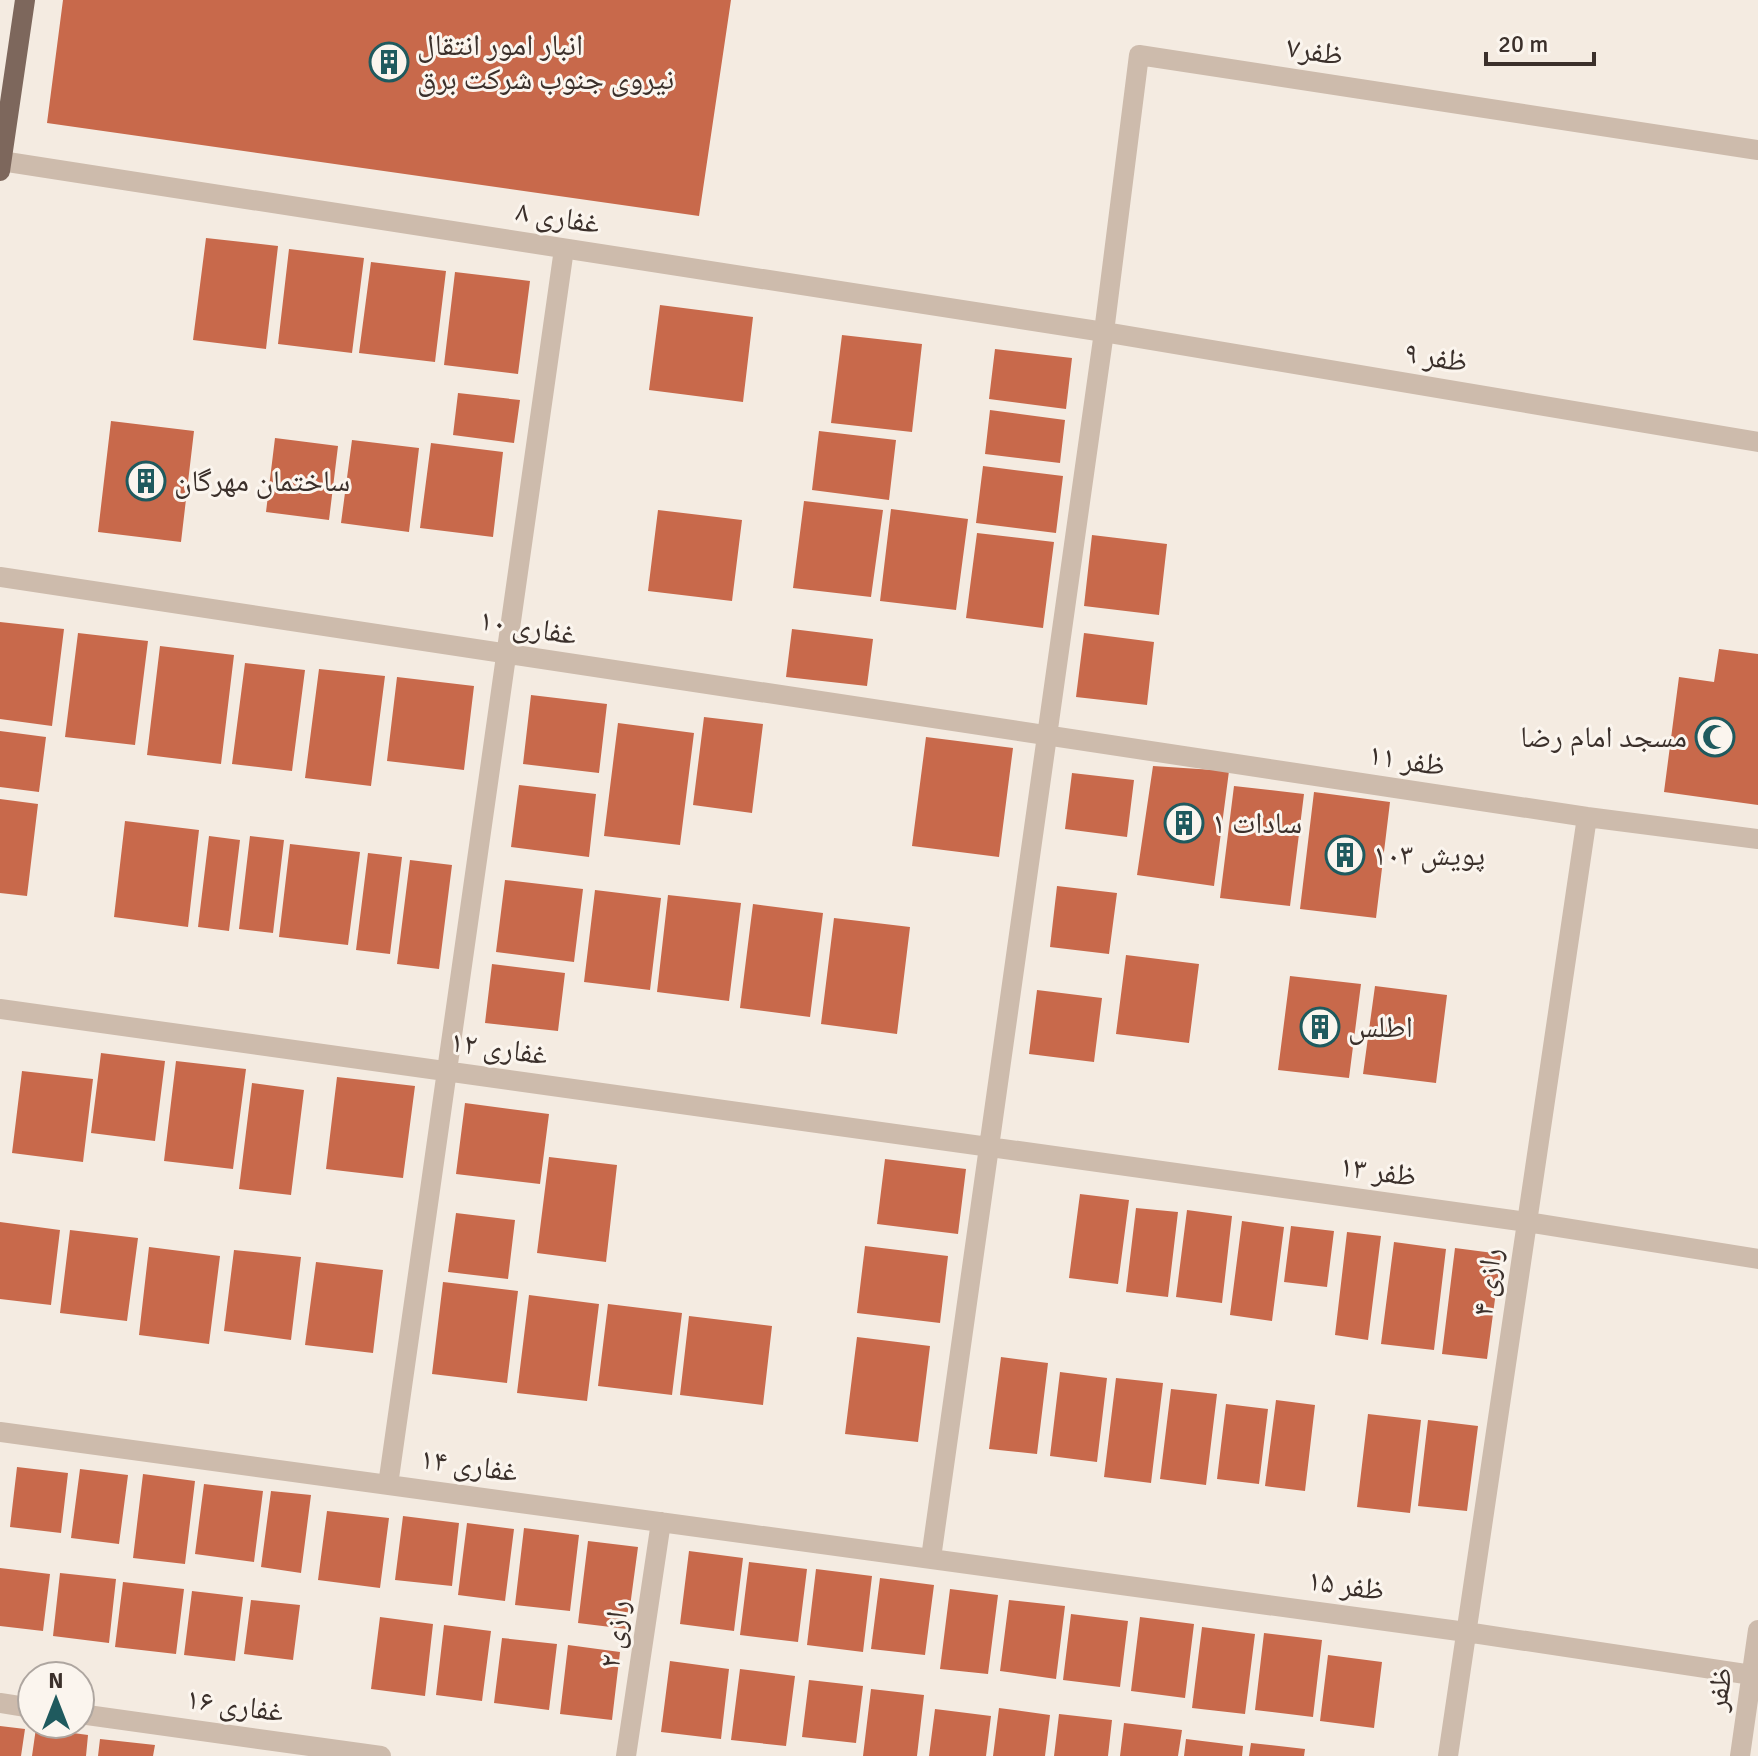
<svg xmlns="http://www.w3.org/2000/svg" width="1758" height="1756" viewBox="0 0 1758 1756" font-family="Signika,'Noto Naskh Arabic',sans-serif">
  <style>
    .building { fill: #c8694b }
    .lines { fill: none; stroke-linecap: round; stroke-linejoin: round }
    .minor { stroke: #cdbbac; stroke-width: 20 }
    .major { stroke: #7d675c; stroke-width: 20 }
    .labels { text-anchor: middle; stroke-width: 6; stroke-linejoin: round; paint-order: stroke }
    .poi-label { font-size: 30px; fill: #3b302b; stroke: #fbf5ee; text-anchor: start }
    .street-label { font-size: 30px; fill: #3b302b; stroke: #fbf5ee }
  </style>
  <rect width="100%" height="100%" fill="#f4ebe1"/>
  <!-- building -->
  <path class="building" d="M63,0h668l-32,216 -652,-93z
    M206,238l72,8 -12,103 -73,-9z
    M289,249l75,9 -12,95 -74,-9z
    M371,262l75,9 -11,91 -76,-9z
    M455,272l75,9 -12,93 -74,-9z
    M660,305l93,12 -10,85 -94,-12z
    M842,335l80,9 -10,88 -81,-9z
    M995,349l77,9 -6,51 -77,-10z
    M458,393l62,7 -6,43 -61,-8z
    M990,410l75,10 -5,43 -75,-9z
    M111,421l83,10 -13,111 -83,-10z
    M819,431l77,9 -7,60 -77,-10z
    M275,438l63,8 -9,74 -63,-8z
    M352,440l67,8 -10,84 -68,-9z
    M431,443l72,9 -10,85 -73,-9z
    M983,466l80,10 -7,57 -80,-10z
    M804,501l79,9 -12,87 -78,-9z
    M891,509l77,10 -12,91 -76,-9z
    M658,510l84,10 -10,81 -84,-10z
    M977,533l77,9 -11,86 -77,-10z
    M1092,535l75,9 -8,71 -75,-9z
    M0,622l64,7 -12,97 -52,-7z
    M792,629l81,10 -6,47 -81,-9z
    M78,633l70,8 -13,104 -70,-8z
    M1084,633l70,9 -7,63 -71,-8z
    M160,646l74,9 -13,109 -74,-9z
    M1719,649l39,5v151l-94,-13 15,-115 35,5z
    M245,663l60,7 -13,101 -60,-7z
    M319,669l66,7 -14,110 -66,-8z
    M397,677l77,9 -10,84 -77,-9z
    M531,695l76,9 -8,69 -76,-9z
    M704,717l59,7 -11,89 -59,-8z
    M618,723l76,10 -14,112 -76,-9z
    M0,731l46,6 -7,55 -39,-5z
    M926,737l87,11 -14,109 -87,-11z
    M1153,766l76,5 -15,115 -77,-11z
    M1072,773l62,7 -7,57 -62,-8z
    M519,785l77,9 -7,63 -78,-10z
    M1234,786l70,8 -14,112 -70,-8z
    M1314,792l76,10 -14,116 -76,-9z
    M0,799l38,5 -11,92 -27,-3z
    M125,821l74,9 -11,97 -74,-10z
    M209,836l31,4 -11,91 -31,-4z
    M250,836l34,4 -11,93 -34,-4z
    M290,844l70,8 -12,93 -69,-8z
    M368,853l34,4 -12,97 -34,-4z
    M410,860l42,5 -13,104 -42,-5z
    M505,880l78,9 -9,73 -78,-10z
    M1057,886l60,7 -8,61 -59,-7z
    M595,890l66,8 -11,92 -66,-8z
    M668,895l73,8 -12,98 -72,-9z
    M753,904l70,9 -13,104 -70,-9z
    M834,918l76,9 -13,107 -76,-10z
    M1126,955l73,9 -10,79 -73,-9z
    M492,964l73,9 -7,58 -73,-8z
    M1290,976l71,8 -12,94 -71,-8z
    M1375,986l72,9 -11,88 -73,-9z
    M1037,990l65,8 -8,64 -65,-8z
    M101,1053l64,8 -10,80 -64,-8z
    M176,1061l70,8 -13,100 -69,-8z
    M22,1071l71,8 -10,83 -71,-9z
    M337,1077l78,9 -12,92 -77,-9z
    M252,1083l52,7 -13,105 -52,-6z
    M465,1103l84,11 -9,70 -84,-10z
    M549,1157l68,8 -11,97 -69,-9z
    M885,1159l81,10 -8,65 -81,-10z
    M1080,1194l49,6 -11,84 -49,-6z
    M1136,1208l42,4 -10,85 -42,-5z
    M1187,1210l45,6 -10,87 -46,-6z
    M456,1213l59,7 -7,59 -60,-7z
    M1242,1221l42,6 -12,94 -42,-6z
    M0,1222l60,8 -9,75 -51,-6z
    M1291,1226l43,5 -7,56 -43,-5z
    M70,1230l68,8 -11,83 -67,-8z
    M1347,1232l34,4 -13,104 -33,-5z
    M1394,1242l52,7 -12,101 -53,-6z
    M865,1246l83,10 -8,67 -83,-10z
    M149,1247l71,9 -11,88 -70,-9z
    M1455,1248l46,6 -14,105 -45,-5z
    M234,1250l67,7 -10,83 -67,-9z
    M316,1262l67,8 -10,83 -68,-8z
    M443,1282l75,9 -11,92 -75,-9z
    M529,1295l70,9 -12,97 -70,-8z
    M608,1304l74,9 -10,82 -74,-9z
    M689,1316l83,10 -9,79 -83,-10z
    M857,1337l73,9 -12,96 -73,-8z
    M1001,1357l47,6 -11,91 -48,-5z
    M1060,1372l47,6 -10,84 -47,-6z
    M1116,1378l47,5 -12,100 -47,-6z
    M1171,1389l46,5 -11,91 -46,-6z
    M1276,1400l39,5 -10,86 -40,-5z
    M1226,1404l42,5 -9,75 -42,-5z
    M1368,1414l53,6 -11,93 -53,-6z
    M1428,1420l50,6 -11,85 -49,-5z
    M17,1467l51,6 -7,60 -51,-6z
    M80,1469l48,6 -9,69 -48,-6z
    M143,1474l52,7 -10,83 -52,-6z
    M204,1484l59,7 -9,71 -59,-8z
    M271,1491l40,4 -10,78 -40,-6z
    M327,1511l62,7 -9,70 -62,-8z
    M403,1516l56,7 -7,63 -57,-6z
    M467,1523l47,6 -9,72 -47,-6z
    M524,1528l55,7 -9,76 -55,-6z
    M588,1541l50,6 -11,82 -49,-6z
    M689,1551l54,7 -9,73 -54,-7z
    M749,1562l58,7 -9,73 -58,-7z
    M0,1568l50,6 -7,57 -43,-5z
    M816,1569l56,7 -9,76 -56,-7z
    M60,1573l56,6 -7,64 -56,-7z
    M880,1578l54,7 -9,70 -54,-6z
    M123,1582l61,7 -8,65 -61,-7z
    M950,1589l48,6 -10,79 -48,-5z
    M192,1591l51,6 -8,64 -51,-6z
    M251,1600l49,5 -7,55 -49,-6z
    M1009,1600l56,6 -9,73 -56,-8z
    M1071,1614l57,7 -8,66 -57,-7z
    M380,1617l53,7 -8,72 -54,-7z
    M1140,1617l54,7 -9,74 -54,-7z
    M444,1625l47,6 -9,70 -46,-6z
    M1202,1627l53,7 -10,80 -53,-6z
    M1264,1633l58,7 -9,77 -58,-7z
    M502,1638l55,6 -8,66 -55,-7z
    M568,1645l52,7 -8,68 -52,-6z
    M1328,1655l54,7 -8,66 -54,-7z
    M670,1661l59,8 -8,70 -60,-7z
    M740,1669l55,7 -9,70 -55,-6z
    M809,1680l54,6 -7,57 -54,-6z
    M871,1689l53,6 -7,61h-54z
    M999,1708l51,7 -5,41h-52z
    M935,1709l56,7 -5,40h-57z
    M1059,1714l53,6 -4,36h-54z
    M1124,1723l58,7 -4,26h-58z
    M0,1726l25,3 -4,27h-21z
    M36,1728l52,7 -2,21h-54z
    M100,1739l55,6 -2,11h-55z
    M1186,1739l57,7 -1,10h-58z
    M1251,1743l54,6 -1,7h-55z"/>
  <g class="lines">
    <!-- minor -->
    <path class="minor" d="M1,161l1103,171 654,110
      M0,577l1587,240 171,22
      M0,1009l1527,213 231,37
      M0,1432l1466,200 286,43
      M388,1485l176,-1236
      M931,1558l173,-1226 35,-277 619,95
      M0,1703l32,5
      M80,1714l301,42
      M626,1756l35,-234
      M1448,1756l139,-939
      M1740,1756l18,-126"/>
    <!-- major -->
    <path class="major" d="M0,171l25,-171"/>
  </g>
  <!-- icons -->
  <defs>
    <g id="building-ring" transform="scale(2)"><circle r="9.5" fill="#fbf5ee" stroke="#1f5a5e" stroke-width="1.5"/><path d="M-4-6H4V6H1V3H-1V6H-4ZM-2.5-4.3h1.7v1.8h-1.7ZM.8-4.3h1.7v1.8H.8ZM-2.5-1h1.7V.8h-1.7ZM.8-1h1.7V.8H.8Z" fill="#1f5a5e"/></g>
    <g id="mosque-ring" transform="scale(2)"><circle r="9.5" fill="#fbf5ee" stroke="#1f5a5e" stroke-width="1.5"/><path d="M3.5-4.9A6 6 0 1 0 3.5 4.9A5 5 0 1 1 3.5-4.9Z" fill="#1f5a5e"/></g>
  </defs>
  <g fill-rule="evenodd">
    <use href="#building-ring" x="389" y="62"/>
    <use href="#building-ring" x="146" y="481"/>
    <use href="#mosque-ring" x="1715" y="737"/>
    <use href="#building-ring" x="1184" y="823"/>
    <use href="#building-ring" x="1345" y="855"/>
    <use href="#building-ring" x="1320" y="1027"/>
  </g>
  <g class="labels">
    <!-- poi labels -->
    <g class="poi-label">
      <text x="417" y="55">انبار امور انتقال<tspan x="417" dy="34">نیروی جنوب شرکت برق</tspan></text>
      <text x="174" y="491">ساختمان مهرگان</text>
      <text x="1687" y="747" text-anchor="end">مسجد امام رضا</text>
      <text x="1212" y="833">سادات ۱</text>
      <text x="1373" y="865">پویش ۱۰۳</text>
      <text x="1348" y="1037">اطلس</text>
    </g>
    <!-- street labels -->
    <g class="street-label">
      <text transform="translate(1315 51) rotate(9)" y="10">ظفر۷</text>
      <text transform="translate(558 217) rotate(9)" y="10">غفاری ۸</text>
      <text transform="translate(1436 357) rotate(9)" y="10">ظفر ۹</text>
      <text transform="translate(528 627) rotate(9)" y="10">غفاری ۱۰</text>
      <text transform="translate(1407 760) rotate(9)" y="10">ظفر ۱۱</text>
      <text transform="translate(499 1048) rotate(8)" y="10">غفاری ۱۲</text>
      <text transform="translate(1378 1171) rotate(8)" y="10">ظفر ۱۳</text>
      <text transform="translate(1487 1282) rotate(-82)" y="10">رازی ۴</text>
      <text transform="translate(469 1465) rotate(8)" y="10">غفاری ۱۴</text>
      <text transform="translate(1346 1585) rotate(8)" y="10">ظفر ۱۵</text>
      <text transform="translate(614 1634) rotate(-82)" y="10">رازی ۲</text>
      <text transform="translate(1719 1689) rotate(-82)" y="10">ظفر</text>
      <text transform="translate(235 1705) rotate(8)" y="10">غفاری ۱۶</text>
    </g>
  </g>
  <!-- north arrow -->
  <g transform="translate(56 1700)"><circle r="38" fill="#fbf5ee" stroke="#aea6a0" stroke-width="2"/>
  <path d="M0-6L14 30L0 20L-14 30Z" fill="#1f5a5e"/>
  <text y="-12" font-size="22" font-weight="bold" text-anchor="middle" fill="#3b302b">N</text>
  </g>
  <!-- scale -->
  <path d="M1486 52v12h108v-12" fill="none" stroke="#3b302b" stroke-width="4"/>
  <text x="1498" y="52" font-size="24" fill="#3b302b" stroke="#fbf5ee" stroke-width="6" paint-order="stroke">20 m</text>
</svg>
